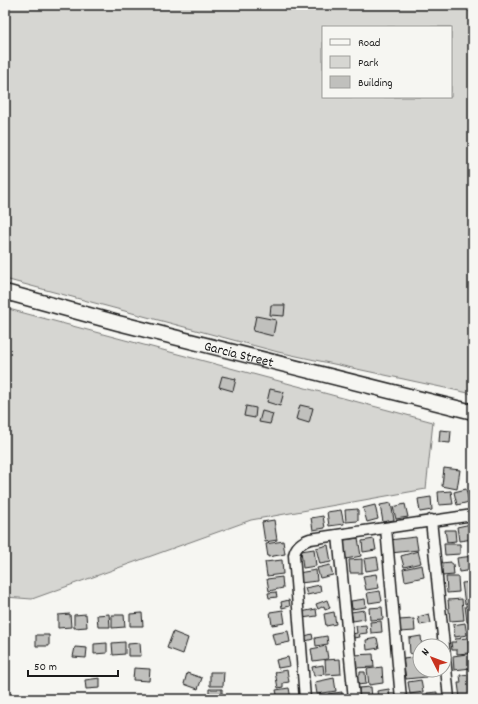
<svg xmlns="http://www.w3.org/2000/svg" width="478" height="704" viewBox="0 0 478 704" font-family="Dekko,sans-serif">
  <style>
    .green { fill: #d6d6d2; stroke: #797977; fill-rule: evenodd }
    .building { fill: #c0c0bd; stroke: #1c1c1c }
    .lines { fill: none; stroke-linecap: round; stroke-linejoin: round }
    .street-casing { stroke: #1c1c1c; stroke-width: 13 }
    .secondary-casing { stroke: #1c1c1c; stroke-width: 17 }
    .street { stroke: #f6f6f2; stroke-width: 10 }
    .secondary { stroke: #f6f6f2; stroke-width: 14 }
    .labels { text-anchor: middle; stroke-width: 3; stroke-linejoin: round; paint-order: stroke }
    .street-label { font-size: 14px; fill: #1c1c1c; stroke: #f6f6f2 }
  </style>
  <rect width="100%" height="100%" fill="#f6f6f2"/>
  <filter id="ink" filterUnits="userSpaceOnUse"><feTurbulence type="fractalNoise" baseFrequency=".025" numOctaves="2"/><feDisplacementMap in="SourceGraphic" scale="8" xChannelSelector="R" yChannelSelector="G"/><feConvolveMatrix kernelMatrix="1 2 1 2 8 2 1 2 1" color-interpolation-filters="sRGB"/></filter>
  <g filter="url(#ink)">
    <!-- green -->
    <path class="green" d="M5,5h457l11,9v380l-195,-42 -273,-73zM323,27h128v70h-128z
      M5,308l428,114 -7,67 -175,31 -219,79 -27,-2z"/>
    <!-- building -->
    <path class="building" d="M271,305h14l-1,11 -14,-1z
      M256,316l20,4 -3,16 -20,-5z
      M222,376l14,3 -3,12 -14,-4z
      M270,389l14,3 -4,14 -13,-4z
      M300,405l13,3 -4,15 -13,-4z
      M246,406l10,2 -1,10 -11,-2z
      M262,411l11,3 -3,10 -11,-2z
      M440,430l11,1 -1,12 -11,-1z
      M444,468l16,2 -3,19 -15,-3z
      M466,489l3,13 -12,3 -3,-13z
      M451,491l2,13 -14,1 -1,-13z
      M431,497l1,13 -12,2 -2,-13z
      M391,503l3,17 -11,2 -3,-17z
      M405,504l3,13 -12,2 -3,-12z
      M375,505l3,14 -11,3 -4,-14z
      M358,509v12l-12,1 -1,-12z
      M341,510l3,14 -15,2 -2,-14z
      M323,516l2,12 -12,2 -2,-12z
      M274,520l3,20 -12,2 -3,-20z
      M471,524l2,15 -14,2 -2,-14z
      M445,530h10l1,11 -9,1z
      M416,537l2,13 -27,3 -2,-13z
      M358,538l3,18 -15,3 -3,-19z
      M374,539l2,11 -13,2 -1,-11z
      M283,541l2,13 -17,3 -2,-13z
      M444,544h16v10l-15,1z
      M328,545l3,17 -11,2 -4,-16z
      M314,549l2,17 -13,2 -2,-17z
      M418,551l3,12 -17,4 -3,-11z
      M473,556v14l-14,2 -2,-14z
      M377,557l2,12 -13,2 -2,-12z
      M362,559v14h-12l-1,-13z
      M282,560l1,14 -16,2 -2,-14z
      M451,562v2h2l1,11 -12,1 -1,-13z
      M330,565l3,10 -13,3 -3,-10z
      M422,565l2,12 -19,4 -2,-12z
      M316,570l1,11 -17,2 -2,-10z
      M376,574l3,14 -13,2 -3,-14z
      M282,577l1,11 -14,3 -2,-12z
      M446,577h12l1,15 -12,1z
      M473,582v21l-8,1 -3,-21z
      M320,585l1,7 -14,3 -2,-7z
      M380,591l2,10 -13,2 -2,-10z
      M276,592l1,5 -8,1 -1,-5z
      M365,599l1,8 -14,2 -1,-8z
      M462,599l2,21 -14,1 -2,-21z
      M289,600l1,6 -8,2 -1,-6z
      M327,600l3,8 -5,2 -1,-4 -6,3 -2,-5z
      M473,605v17h-6l-2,-16z
      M382,607l1,12 -13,1 -1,-12z
      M316,609l1,7 -15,2 -1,-6z
      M283,610l2,13 -13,2 -2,-13z
      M364,610l1,9 -12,2 -2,-9z
      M334,612l2,12 -10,2 -2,-12z
      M142,613l1,13h-13v-12z
      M70,614l1,13 -13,1v-13z
      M86,614l1,13 -13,1v-13z
      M109,614l1,13h-12l-1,-12z
      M429,614l2,9 -11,2 -2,-8z
      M112,615h12l1,12 -13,1z
      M414,619l1,12 -15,1 -1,-12z
      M381,621l1,11 -11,1 -1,-11z
      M465,623l2,12 -12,2 -2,-12z
      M366,625l1,8 -8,1 1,3 -7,1 -1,-4 5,-1 -1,-7z
      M288,631l2,11 -15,3 -3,-11z
      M173,632l15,6 -5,16 -16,-6z
      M312,634l1,5 -7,2 -1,-5z
      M36,635h13v11h-13z
      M327,636l1,8 -12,2 -1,-8z
      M421,636l1,10h-2v6l-10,2 -1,-16z
      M377,638l2,10 -12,2 -1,-10z
      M468,638l1,15 -12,1v-4h-5l-1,-8h5l-1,-3z
      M125,642v12l-12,1 -1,-12z
      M107,643v10l-13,1v-10z
      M140,643l1,13h-13v-12z
      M326,646l2,13 -15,2 -2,-12z
      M75,647l12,1 -1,10 -13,-1z
      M473,653v11h-2v4l-17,2 -1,-14z
      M373,654l1,13 -20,1 -1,-13z
      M288,657l2,9 -12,2 -2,-8z
      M420,657v13h5l1,7 -20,2 -3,-20z
      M340,659l1,15 -15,1 -1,-15z
      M323,665l1,9 -10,2 -2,-9z
      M382,667l1,16 -14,2 -2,-16z
      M134,668l16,1 -1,12 -16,-1z
      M287,670l2,12 -6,1v4l-5,1 -3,-16z
      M210,672h14l-1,14h-13z
      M360,672h5l1,12 -9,1 -1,-9 4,-1z
      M187,673l15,5 -4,11 -14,-5z
      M473,674v23l-13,1 -2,-15h3l-1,-8z
      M100,678v10l-14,1 -1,-9z
      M334,678l2,13 -19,3 -2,-12z
      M421,680l2,12 -13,2 -2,-12z
      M371,687l1,12h-13v-11z
      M289,688l2,11h-13l-2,-9z
      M209,689h13v10h-13z
      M389,689l1,9 -12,1 -1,-8z
      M342,692v7h-14v-5z
      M437,692v7h-10v-6z"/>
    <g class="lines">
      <!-- street casing -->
      <g class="street-casing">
        <path id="street" d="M431,520l13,126
          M386,528l15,171
          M338,535l16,164
          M444,647l5,52
          M305,699l-11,-144c2,-9 7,-13 16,-16l163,-24"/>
      </g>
      <!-- secondary casing -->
      <g class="secondary-casing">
        <g id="secondary">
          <path id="s1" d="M5,292l113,31 355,89"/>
        </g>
      </g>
      <!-- street -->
      <use href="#street" class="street"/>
      <!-- secondary -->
      <use href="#secondary" class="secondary"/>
    </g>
  </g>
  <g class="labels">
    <!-- street labels -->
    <g class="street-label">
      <text dy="5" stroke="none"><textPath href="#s1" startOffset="242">Garcia Street</textPath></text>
    </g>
  </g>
  <!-- margin -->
  <rect width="478" height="704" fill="none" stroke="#f6f6f2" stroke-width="20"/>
  <rect x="10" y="10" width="458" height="684" fill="none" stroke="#1c1c1c" stroke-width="1.5" filter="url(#ink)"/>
  <!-- legend -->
  <rect x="322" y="26" width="130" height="72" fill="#f6f6f2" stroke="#9f9f9c"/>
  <rect x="330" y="39" width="20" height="6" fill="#f6f6f2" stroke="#9f9f9c"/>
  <text x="358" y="46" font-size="12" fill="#1c1c1c">Road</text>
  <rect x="330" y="56" width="20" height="12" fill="#d6d6d2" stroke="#9f9f9c"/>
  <text x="358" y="66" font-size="12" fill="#1c1c1c">Park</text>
  <rect x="330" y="76" width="20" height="12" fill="#c0c0bd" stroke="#9f9f9c"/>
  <text x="358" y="86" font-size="12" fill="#1c1c1c">Building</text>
  <!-- north arrow -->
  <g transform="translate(432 658) rotate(312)"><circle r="19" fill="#f6f6f2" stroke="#9f9f9c"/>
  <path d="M0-3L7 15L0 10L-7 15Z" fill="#c8321e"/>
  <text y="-6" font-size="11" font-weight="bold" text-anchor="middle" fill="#1c1c1c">N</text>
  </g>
  <!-- scale -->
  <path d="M28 670v6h90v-6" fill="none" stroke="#1c1c1c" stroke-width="2"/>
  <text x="34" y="670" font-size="12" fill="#1c1c1c" stroke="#f6f6f2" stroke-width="3" paint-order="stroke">50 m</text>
</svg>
